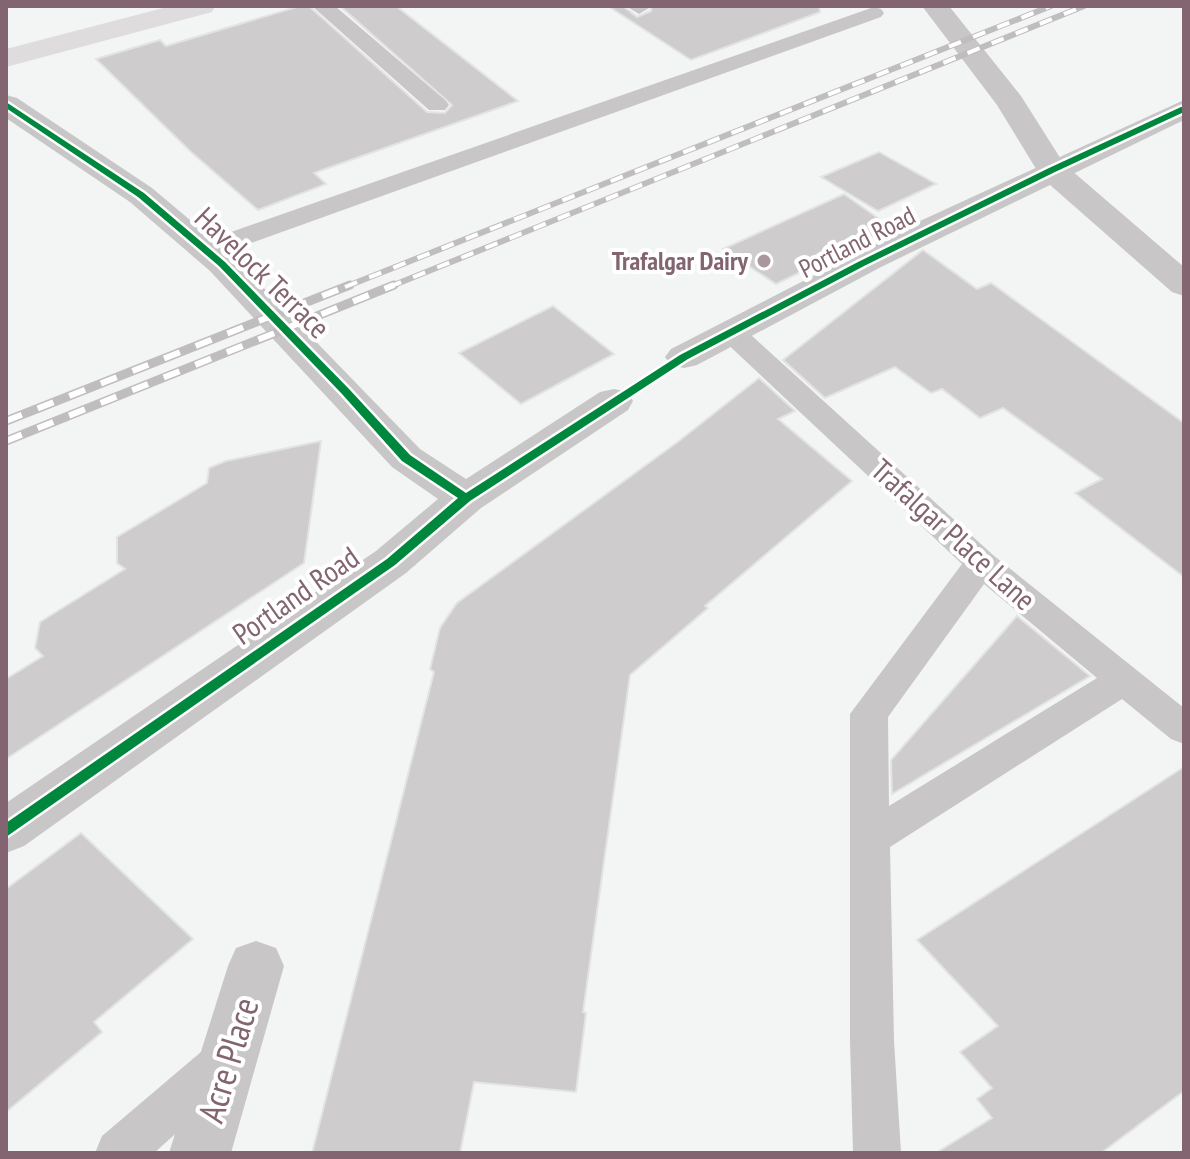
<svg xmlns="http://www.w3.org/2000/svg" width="1190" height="1159" viewBox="0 0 1190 1159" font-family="'PT Sans Narrow',sans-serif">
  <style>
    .building { fill: #cecccd; stroke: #e2e3e3; stroke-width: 2 }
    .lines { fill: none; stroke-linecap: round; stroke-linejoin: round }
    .service { fill: #c8c6c7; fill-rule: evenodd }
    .minor { fill: #c8c6c7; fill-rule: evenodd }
    .tertiary { fill: #c8c6c7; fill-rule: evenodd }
    .secondary { fill: #dedcdd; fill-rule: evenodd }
    .rail-far1-casing { stroke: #c0bdbe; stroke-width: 6 }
    .rail-casing { stroke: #c0bdbe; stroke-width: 9 }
    .rail-far1 { stroke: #fff; stroke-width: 4; stroke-dasharray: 13; stroke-linecap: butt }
    .rail { stroke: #fff; stroke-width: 6; stroke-dasharray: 17; stroke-linecap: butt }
    .cycleway-casing { stroke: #fff; stroke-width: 5 }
    .cycleway { fill: #00873e; fill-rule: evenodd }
    .poi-dot { fill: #aa979e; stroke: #fff; stroke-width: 3 }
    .labels { text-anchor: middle; stroke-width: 8; stroke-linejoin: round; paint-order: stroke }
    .far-street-label { font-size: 26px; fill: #826570; stroke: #fff }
    .far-poi-label { font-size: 26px; font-weight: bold; fill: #826570; stroke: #fff; text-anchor: end }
    .street-label { font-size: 30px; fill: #826570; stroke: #fff }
    .near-street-label { font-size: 36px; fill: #826570; stroke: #fff }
  </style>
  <rect width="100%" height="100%" fill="#f3f4f4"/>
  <!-- building -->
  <path class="building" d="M300,6h9l118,106 18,1 7,-8 -112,-99h56l122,95 -204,72 12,11 -68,26 -68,-59 -94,-92 64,-19 6,6z
    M608,6h15l14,11 14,-6v-5h168l1,6 -129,48z
    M879,152l57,32 -58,27 -57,-34z
    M844,194l48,34 -116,56 -53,-35z
    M923,250l54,39 14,-6 193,140v154l-109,-84 27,-14 -99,-71 -23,10 -38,-29 -11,4 -36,-26 -70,31 -42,-38z
    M553,306l61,48 -93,50 -62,-51z
    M759,378l36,33 -17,8 74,62 -147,125 3,2 -78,67 -47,337 3,1 -10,79 -102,-10 -14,71h-148l122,-481 -4,-3 10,-41 17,-25 222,-162z
    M321,441l-17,122 -298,196v-80l37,-23 -8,-8 5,-26 85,-53 -8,-6v-26l90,-54 2,-15 17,-7z
    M1017,616l73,60 -198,118 -1,-34z
    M1184,767v324l-83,62h-165l56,-35 -15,-19 15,-11 -32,-36 38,-26 -81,-86z
    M81,833l112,106 -99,83 8,10 -96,80v-223z"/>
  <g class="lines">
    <!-- service -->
    <path class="service" d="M312,6h23l110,94 4,5 -4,5h-16z
      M626,6h22l1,2 -10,6z
      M874,7l7,2 3,4 -3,4 -669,240h-18l-4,-6 4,-6z
      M730,323l10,2 253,230 191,153v36l-13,-5 -49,-40 -232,148 4,194 7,112h-48l-3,-112v-327l112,-150 -242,-227 -4,-6 4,-6zM984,584l113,94 -208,128 -1,-89z
      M224,1039l16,7 7,15 -7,15 -86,77h-59l7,-17 106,-90z"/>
    <!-- minor -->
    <path class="minor" d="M6,95l11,3 135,90 82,69 186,192 46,30 134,-87 14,-3 14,3 5,9 -5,9 -147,98 -75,65 -382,273 -18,7v-50l370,-252 62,-52 -46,-32 -182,-196 -80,-69 -124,-84z
      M1184,100v20l-303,147 -184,98 -13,3 -13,-3 -6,-8 6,-8 249,-128z
      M256,941l20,7 8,18 -53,187h-62l59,-187 8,-18z"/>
    <!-- tertiary -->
    <path class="tertiary" d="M922,6h27l72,90 43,68 120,103v29l-12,-4 -131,-115 -44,-72z"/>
    <!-- secondary -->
    <path class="secondary" d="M171,6h44l-3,6 -206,55v-18z"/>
    <!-- rail-far1 casing -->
    <g class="rail-far1-casing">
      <path id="rail-far1" d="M345,287l706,-281
        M389,287l695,-281"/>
    </g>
    <!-- rail casing -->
    <g class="rail-casing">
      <path id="rail" d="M6,421l344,-136
        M6,441l388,-156"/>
    </g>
    <!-- rail-far1 -->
    <use href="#rail-far1" class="rail-far1"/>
    <!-- rail -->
    <use href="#rail" class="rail"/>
    <!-- cycleway casing -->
    <g class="cycleway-casing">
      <path id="cycleway" d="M6,102l138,91 81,69 125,128 60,65 56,38 214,-138 178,-93 191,-94 132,-61h3v5l-129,60 -191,94 -176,93 -218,142 -75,64 -389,272v-14l381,-264 71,-61 -56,-37 -60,-67 -123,-128 -81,-69 -132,-89z"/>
    </g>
    <!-- cycleway -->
    <use href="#cycleway" class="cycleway"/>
  </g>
  <!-- markers -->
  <circle class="poi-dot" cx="764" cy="261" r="8"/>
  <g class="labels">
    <!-- far-street labels -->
    <g class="far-street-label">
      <text transform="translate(857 242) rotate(-27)" y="9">Portland Road</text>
    </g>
    <!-- far-poi labels -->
    <g class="far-poi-label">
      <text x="748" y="270">Trafalgar Dairy</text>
    </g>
    <!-- street labels -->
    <g class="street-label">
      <text transform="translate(262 273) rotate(44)" y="10">Havelock Terrace</text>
      <text transform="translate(953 535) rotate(42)" y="10">Trafalgar Place Lane</text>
      <text transform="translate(296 596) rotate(-35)" y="10">Portland Road</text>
    </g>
    <!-- near-street labels -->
    <g class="near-street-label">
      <text transform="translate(228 1060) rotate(-73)" y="13">Acre Place</text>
    </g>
  </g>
  <!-- border -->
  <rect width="1190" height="1159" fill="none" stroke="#826570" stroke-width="16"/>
</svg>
